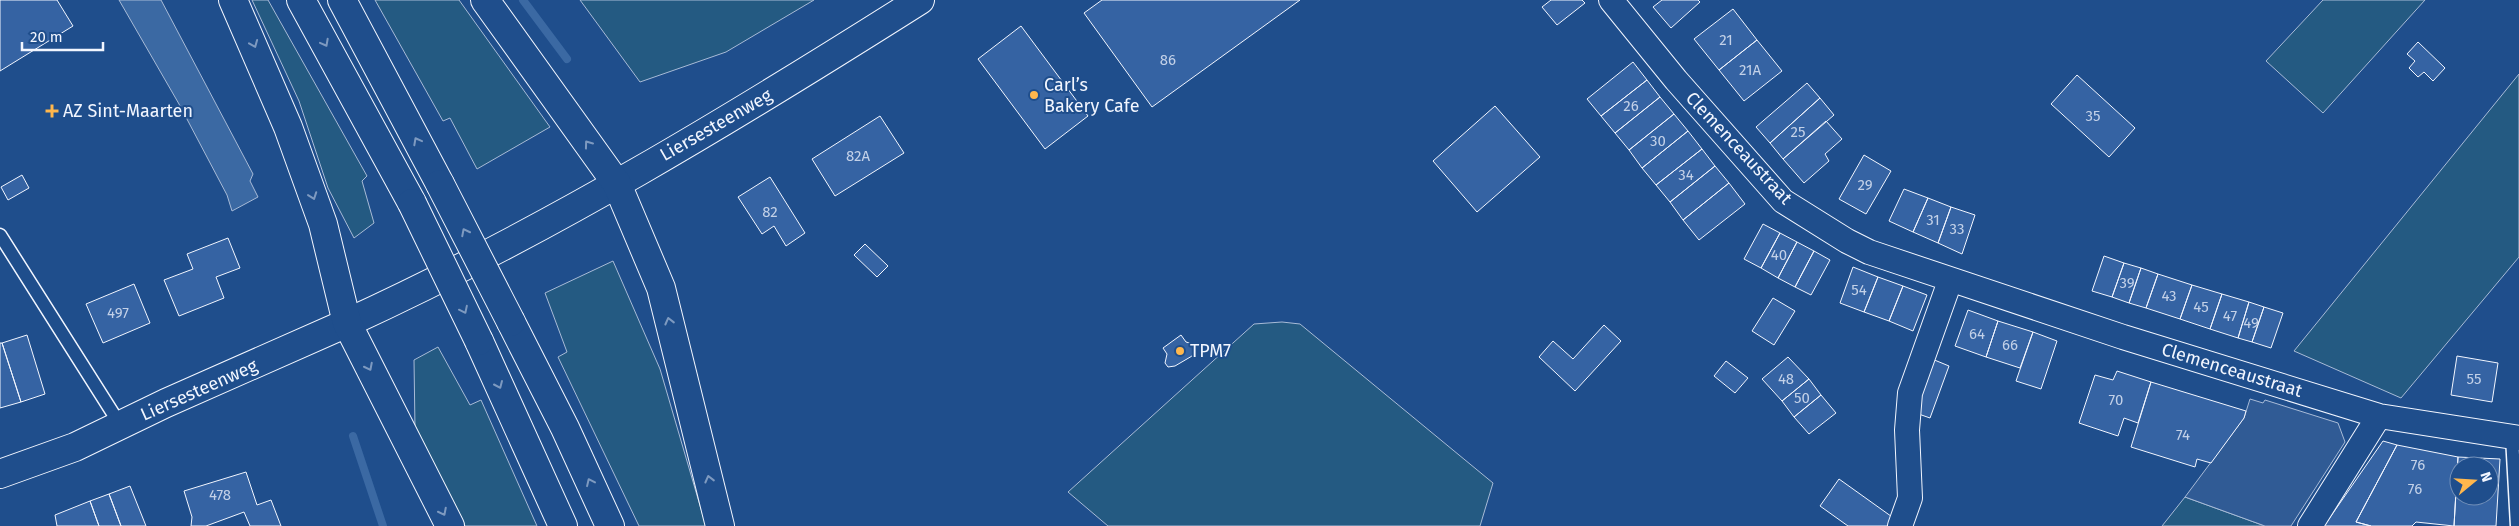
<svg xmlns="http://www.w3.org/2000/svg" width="2519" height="526" viewBox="0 0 2519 526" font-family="'Fira Sans',sans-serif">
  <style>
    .green { fill: #245a82; stroke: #a8bbd7 }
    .parking { fill: #305b95; stroke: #a8bbd7 }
    .water { fill: #3b69a3; stroke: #a8bbd7 }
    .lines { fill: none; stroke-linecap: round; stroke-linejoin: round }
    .stream { stroke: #3b69a3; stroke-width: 8 }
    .building { fill: #3563a3; stroke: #f2f6ff; fill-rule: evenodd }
    .lane-casing { stroke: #f2f6ff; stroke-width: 15 }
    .street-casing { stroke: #f2f6ff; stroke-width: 26 }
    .secondary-casing { stroke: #f2f6ff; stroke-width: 30 }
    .primary-casing { stroke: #f2f6ff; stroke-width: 30 }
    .highway-casing { stroke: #f2f6ff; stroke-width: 30 }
    .lane { stroke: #1f4e8c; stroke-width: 12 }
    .street { stroke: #1f4e8c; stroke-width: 24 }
    .secondary { stroke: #1f4e8c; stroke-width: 28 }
    .primary { stroke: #1f4e8c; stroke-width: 28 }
    .highway { stroke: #1f4e8c; stroke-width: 28 }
    .highway-bridge-casing { stroke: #f2f6ff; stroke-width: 30; stroke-linecap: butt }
    .highway-bridge { stroke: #1f4e8c; stroke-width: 28 }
    .oneway { stroke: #7e9ac0 }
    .poi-dot { fill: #ffb74d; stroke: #1f4e8c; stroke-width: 2 }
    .labels { text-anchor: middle; stroke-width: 4; stroke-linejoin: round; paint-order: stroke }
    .number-label { font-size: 15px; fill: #c3d1e8 }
    .poi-label { font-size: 18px; fill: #f2f6ff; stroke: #1f4e8c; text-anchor: start }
    .street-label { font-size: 18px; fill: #f2f6ff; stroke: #1f4e8c }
  </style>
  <rect width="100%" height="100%" fill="#1f4e8c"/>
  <!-- green -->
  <path class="green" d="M252,0h16l99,176 -5,5 12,42 -20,15 -26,-50 -29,-87z
    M375,0h84l91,127 -73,42 -27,-51 -7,3z
    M580,0h234l-88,52 -86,30z
    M2323,0h102l-102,113 -57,-52z
    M2519,74v183l-118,141 -107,-47z
    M613,261l47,108 46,157h-67l-81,-169 9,-5 -22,-59z
    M1282,322l18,2 193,159 -13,43h-372l-40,-34 186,-168z
    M438,347l32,58 11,-5 56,126h-72l-50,-97 -1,-69z
    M2185,497l80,29h-103z"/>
  <!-- parking -->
  <path class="parking" d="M2250,399l13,4 2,-3 73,23 7,19 -54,84h-26l-80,-29 59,-79z"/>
  <!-- water -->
  <path class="water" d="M119,0h42l92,174 -3,7 8,16 -26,14 -5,-16 -48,-91z"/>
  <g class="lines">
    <!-- stream -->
    <path class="stream" d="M523,0l44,59
      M353,436l30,90"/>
  </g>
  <!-- building -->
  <path class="building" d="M0,0h57l16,26 -73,45z
    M1102,0h198l-148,107 -68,-94z
    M1551,0h31l3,3 -28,22 -15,-18z
    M1662,0h36l2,2 -29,26 -18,-21z
    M1733,9l24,31 -38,30 -25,-31z
    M1021,26l67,90 -43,33 -67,-90z
    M1757,40l25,31 -38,30 -25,-31z
    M2418,42l27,26 -12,13 -9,-9 -6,5 -9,-9 6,-7 -8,-7z
    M1633,62l14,18 -46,36 -14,-17z
    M2077,75l58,53 -26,29 -58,-53z
    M1647,80l13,17 -45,36 -14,-17z
    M1807,83l13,15 -50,45 -14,-16z
    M1660,97l14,17 -45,36 -14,-17z
    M1820,98l14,17 -51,44 -13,-16z
    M1495,106l45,51 -63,55 -44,-51z
    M1674,114l14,17 -46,37 -13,-18z
    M880,116l24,37 -69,43 -23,-37z
    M1826,121l16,18 -17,15 4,7 -25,22 -21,-24z
    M1688,131l14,18 -46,36 -14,-17z
    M1702,149l13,17 -45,36 -14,-17z
    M1864,155l27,16 -25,43 -27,-15z
    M1715,166l14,17 -46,37 -13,-18z
    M22,175l7,13 -21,12 -7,-13z
    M770,177l35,56 -19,13 -12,-20 -12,8 -24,-37z
    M1729,183l16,21 -46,36 -16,-20z
    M1904,189l24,9 -15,34 -24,-11z
    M1928,198l23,9 -13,36 -25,-11z
    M1951,207l24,8 -13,39 -24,-11z
    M1763,224l17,9 -19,35 -17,-9z
    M1780,233l17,9 -19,36 -17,-10z
    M228,238l12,30 -24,9 8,21 -45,18 -15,-36 29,-11 -6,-15z
    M1797,242l17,9 -19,36 -17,-9z
    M865,244l23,22 -11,11 -23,-22z
    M1814,251l16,9 -19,35 -16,-8z
    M2104,256l20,7 -12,34 -20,-6z
    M2124,263l17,5 -12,35 -17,-6z
    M1853,267l25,10 -14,35 -24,-9z
    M2141,268l17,6 -12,34 -17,-5z
    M2158,274l34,11 -12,34 -34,-11z
    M1878,277l25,9 -14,35 -25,-9z
    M134,284l16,39 -47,20 -17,-39z
    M2192,285l30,9 -12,35 -30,-10z
    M1903,286l24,9 -14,36 -24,-10z
    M2222,294l27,8 -11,36 -28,-9z
    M1773,298l22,13 -21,34 -22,-14z
    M2249,302l15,5 -12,35 -14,-4z
    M2264,307l19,6 -12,35 -19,-6z
    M1968,310l30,11 -12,36 -31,-11z
    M1998,321l35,11 -13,36 -34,-11z
    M1604,325l17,16 -46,50 -36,-34 14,-16 20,18z
    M2033,332l24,9 -16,48 -25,-8z
    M27,335l18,59 -24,8 -19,-59z
    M1181,335l5,7 7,2 3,5 -4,7 -17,10 -7,1 -3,-4 2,-9 -4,-6z
    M0,343h2l19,59 -21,6z
    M2457,356l41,7 -6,39 -41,-7z
    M1788,357l21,22 -27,22 -20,-22z
    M1932,359l17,7 -19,52 -17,-6z
    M1726,361l22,17 -13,15 -21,-17z
    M2117,371l34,11 -13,41 -14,-5 -6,18 -39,-13 16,-48 18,5z
    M1809,379l12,16 -27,22 -12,-16z
    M2151,382l95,29 -2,7 -33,45 -14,-4 -2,8 -64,-20z
    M1821,395l15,18 -27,21 -15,-17z
    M2383,441l14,4 -41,77 15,4h-47z
    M2397,445l61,12 -4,69 -38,-4 -4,4h-41l-15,-4z
    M2458,457l42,2 -4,67h-42zM2459,466h30v30h-30z
    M246,472l11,33 14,-5 10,26h-31l-6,-14 -38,14h-15l1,-9 -8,-26z
    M1839,479l56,40 -6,7h-41l-28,-20z
    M130,486l16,40h-25l-12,-32z
    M109,494l12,32h-22l-9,-25z
    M90,501l9,25h-42l-2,-11z"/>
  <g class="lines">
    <!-- lane casing -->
    <g class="lane-casing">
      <path id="lane" d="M0,235l121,191
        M2512,437l5,89"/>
    </g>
    <!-- street casing -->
    <g class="street-casing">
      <path id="street" d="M1611,0l65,80 107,121 64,40 22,11 254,85 256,79 140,22
        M1900,526l10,-28 -3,-68 3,-37 40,-112
        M2310,526l69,-110"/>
    </g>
    <!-- secondary casing -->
    <g class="secondary-casing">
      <path id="secondary" d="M0,474l75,-27 91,-44 181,-80"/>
    </g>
    <!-- primary casing -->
    <g class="primary-casing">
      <path id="primary" d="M347,323c199,-91 388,-206 573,-323"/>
    </g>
    <!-- highway casing -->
    <g class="highway-casing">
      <path id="highway" d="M233,0l55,127 35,97 24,99 103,203
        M301,0l111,203
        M342,0l98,184
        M485,0l132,184 44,104 59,238
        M511,322l54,106 45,98
        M479,341l84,185"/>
    </g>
    <!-- lane -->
    <use href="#lane" class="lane"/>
    <!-- street -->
    <use href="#street" class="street"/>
    <!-- secondary -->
    <use href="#secondary" class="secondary"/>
    <!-- primary -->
    <use href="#primary" class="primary"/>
    <!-- highway -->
    <use href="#highway" class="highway"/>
    <!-- highway-bridge casing -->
    <g class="highway-bridge-casing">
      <path id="highway-bridge" d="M440,184l71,138
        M412,203l67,138"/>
    </g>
    <!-- highway-bridge -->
    <use href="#highway-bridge" class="highway-bridge"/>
  </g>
  <!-- one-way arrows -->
  <defs><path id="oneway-chevron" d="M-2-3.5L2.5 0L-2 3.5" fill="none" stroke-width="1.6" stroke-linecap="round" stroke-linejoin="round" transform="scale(1.25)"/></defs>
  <g class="oneway">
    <use href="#oneway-chevron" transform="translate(325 43) rotate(62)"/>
    <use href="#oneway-chevron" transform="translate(254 44) rotate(68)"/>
    <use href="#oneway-chevron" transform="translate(417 141) rotate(-118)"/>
    <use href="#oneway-chevron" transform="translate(588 144) rotate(-126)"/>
    <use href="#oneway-chevron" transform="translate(313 196) rotate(70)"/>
    <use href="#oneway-chevron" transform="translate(465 232) rotate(-117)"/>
    <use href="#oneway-chevron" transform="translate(464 310) rotate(64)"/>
    <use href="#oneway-chevron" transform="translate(669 321) rotate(-104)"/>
    <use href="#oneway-chevron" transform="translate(369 367) rotate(63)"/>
    <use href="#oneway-chevron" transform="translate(499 385) rotate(66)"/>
    <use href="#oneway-chevron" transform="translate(709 479) rotate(-104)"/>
    <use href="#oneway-chevron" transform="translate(590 482) rotate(-115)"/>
    <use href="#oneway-chevron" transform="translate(443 512) rotate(63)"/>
  </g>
  <!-- markers -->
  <g class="poi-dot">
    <circle cx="1034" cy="95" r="5"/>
    <path d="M49.5 103.5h5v5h5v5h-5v5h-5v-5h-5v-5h5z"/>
    <circle cx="1180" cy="351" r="5"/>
  </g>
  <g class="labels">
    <!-- number labels -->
    <g class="number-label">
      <text x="1726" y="45">21</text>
      <text x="1168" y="65">86</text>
      <text x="1750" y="75">21A</text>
      <text x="1631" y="111">26</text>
      <text x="2093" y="121">35</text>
      <text x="1798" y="137">25</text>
      <text x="1658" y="146">30</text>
      <text x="858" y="161">82A</text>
      <text x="1686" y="180">34</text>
      <text x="1865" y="190">29</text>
      <text x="770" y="217">82</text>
      <text x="1933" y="225">31</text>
      <text x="1957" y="234">33</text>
      <text x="1779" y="260">40</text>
      <text x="2127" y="288">39</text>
      <text x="1859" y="295">54</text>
      <text x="2169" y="301">43</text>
      <text x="2201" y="312">45</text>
      <text x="118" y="318">497</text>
      <text x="2230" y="321">47</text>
      <text x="2251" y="328">49</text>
      <text x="1977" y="339">64</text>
      <text x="2010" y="350">66</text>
      <text x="1786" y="384">48</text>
      <text x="2474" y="384">55</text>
      <text x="1802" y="403">50</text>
      <text x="2116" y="405">70</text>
      <text x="2183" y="440">74</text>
      <text x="2418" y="470">76</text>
      <text x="2415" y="494">76</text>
      <text x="220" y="500">478</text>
    </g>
    <!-- poi labels -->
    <g class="poi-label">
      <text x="1044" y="91">Carl’s<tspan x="1044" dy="21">Bakery Cafe</tspan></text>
      <text x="63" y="117">AZ Sint-Maarten</text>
      <text x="1190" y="357">TPM7</text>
    </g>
    <!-- street labels -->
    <g class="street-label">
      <text transform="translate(716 125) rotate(-30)" y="6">Liersesteenweg</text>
      <text transform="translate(1739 148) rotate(47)" y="6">Clemenceaustraat</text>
      <text transform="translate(2232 370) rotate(17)" y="6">Clemenceaustraat</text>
      <text transform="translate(199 390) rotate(-24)" y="6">Liersesteenweg</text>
    </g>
  </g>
  <!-- north arrow -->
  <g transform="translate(2474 481) rotate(72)"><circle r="24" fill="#1f4e8c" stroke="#7391ba"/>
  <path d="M0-4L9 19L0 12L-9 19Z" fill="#ffb74d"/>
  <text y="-8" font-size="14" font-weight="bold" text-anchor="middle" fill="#f2f6ff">N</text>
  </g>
  <!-- scale -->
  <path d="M22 42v8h81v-8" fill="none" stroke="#f2f6ff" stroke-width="2.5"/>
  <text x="30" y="42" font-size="15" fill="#f2f6ff" stroke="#1f4e8c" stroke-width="4" paint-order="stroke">20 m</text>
</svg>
